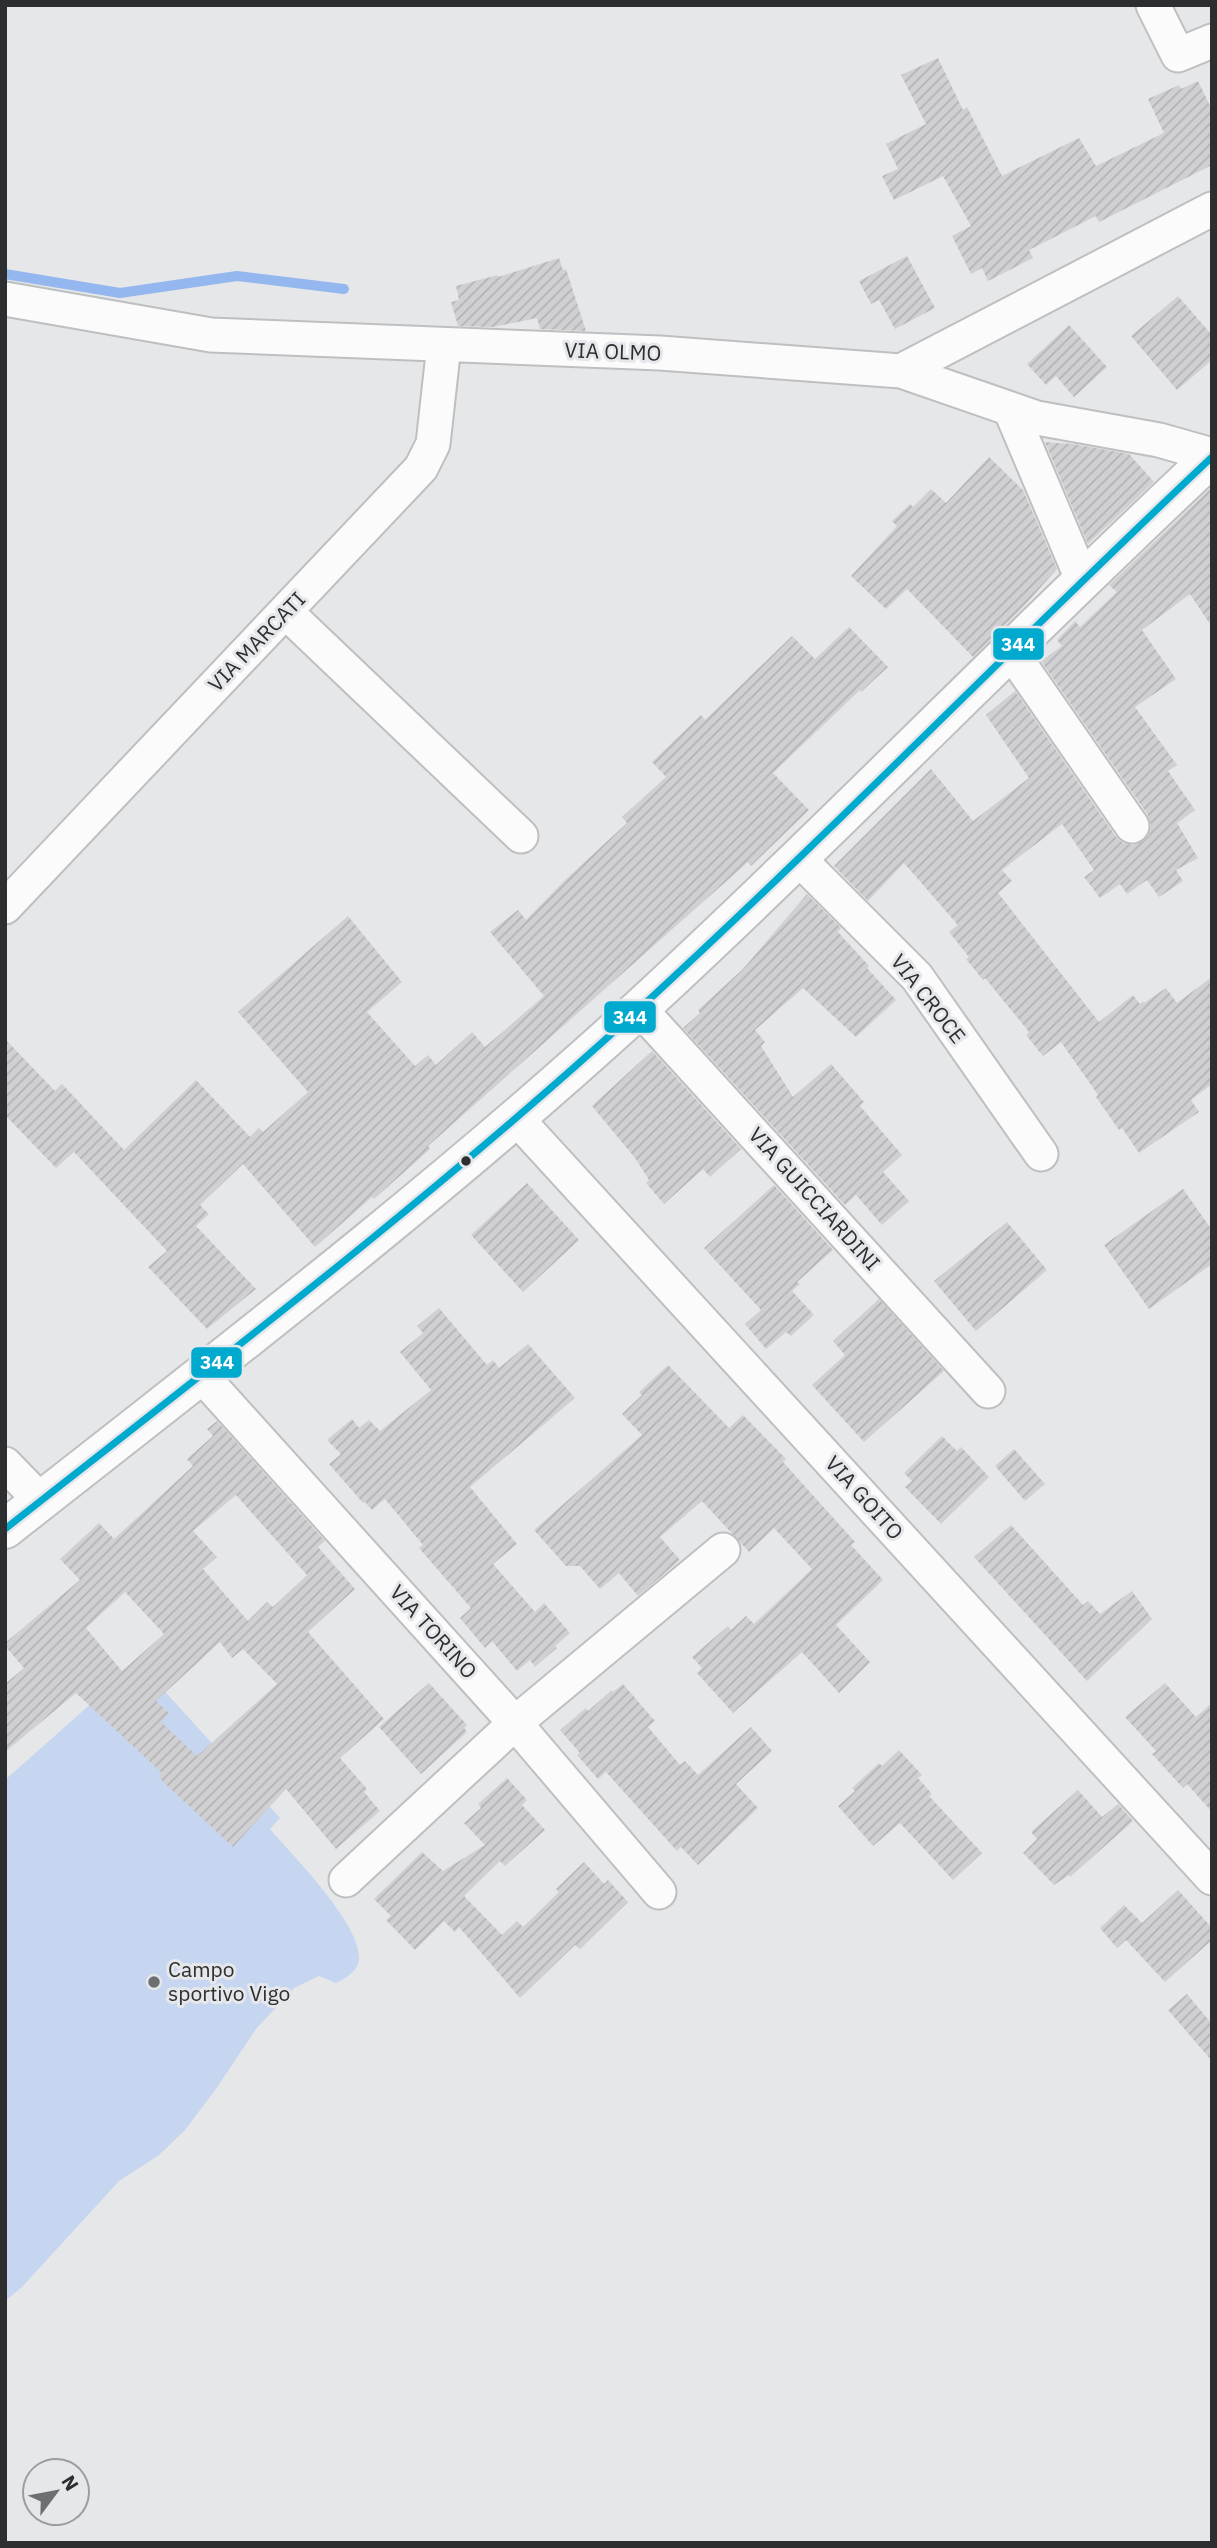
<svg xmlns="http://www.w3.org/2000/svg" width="1217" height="2548" viewBox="0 0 1217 2548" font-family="'IBM Plex Sans',sans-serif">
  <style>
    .pitch { fill: #c6d5f0 }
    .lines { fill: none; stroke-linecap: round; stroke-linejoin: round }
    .stream { stroke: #95b7ef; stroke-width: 10 }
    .building { fill: url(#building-hatch); fill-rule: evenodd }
    .minor-casing { stroke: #bebfc0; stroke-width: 37 }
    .major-casing { stroke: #bebfc0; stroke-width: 42 }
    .minor { stroke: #fbfbfc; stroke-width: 33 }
    .major { stroke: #fbfbfc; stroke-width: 38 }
    .bus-1-casing { stroke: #e5e7ea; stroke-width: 12 }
    .bus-1 { stroke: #00a9ce; stroke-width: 7 }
    .bus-dot { fill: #2d2e2f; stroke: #e5e7ea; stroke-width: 2.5 }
    .poi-dot { fill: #6e6f70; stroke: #e5e7ea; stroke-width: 2.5 }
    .labels { text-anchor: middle; stroke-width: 6; stroke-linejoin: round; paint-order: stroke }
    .street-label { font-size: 21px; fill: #2d2e2f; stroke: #e5e7ea }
    .poi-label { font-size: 21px; fill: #2d2e2f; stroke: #e5e7ea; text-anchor: start }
    .line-badge { stroke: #e5e7ea; stroke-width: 2.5 }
    .badge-label { font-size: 19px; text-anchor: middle; font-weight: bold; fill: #fff }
  </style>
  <defs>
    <pattern id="building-hatch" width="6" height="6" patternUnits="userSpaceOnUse" patternTransform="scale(1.75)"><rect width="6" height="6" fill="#d0d0d2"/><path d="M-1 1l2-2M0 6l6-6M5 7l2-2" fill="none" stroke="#b3b3b5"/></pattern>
  </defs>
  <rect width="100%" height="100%" fill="#e6e7e9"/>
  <!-- pitch -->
  <path class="pitch" d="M138,1662l142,156 -10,11c20,24 103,106 87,137 -4,8 -13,13 -21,17l-17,-7 -25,12 -38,41 -40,60 -31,41 -26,25 -40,26 -97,106 -17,14v-521z"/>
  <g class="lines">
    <!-- stream -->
    <path class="stream" d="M5,274l115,19 117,-17 107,13"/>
  </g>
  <!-- building -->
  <path class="building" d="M938,58l25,52 4,-3 35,69 77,-38 17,28 68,-33 -16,-34 31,-14 2,4 17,-8 14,29v55l-113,57 -3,-6 -67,34 4,8 -45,23 -6,-13 -11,6 -19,-38 19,-10 -28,-50 -49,24 -12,-24 16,-7 -12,-25 40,-20 -25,-49z
    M907,256l28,52 -40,21 -16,-29 -8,4 -12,-23z
    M559,258l4,12 3,-1 20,62 -46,-2 -3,-11 -44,9 -35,-1 -7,-24 8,-2 -3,-14 42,-11v2z
    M1178,296l34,39v25l-35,30 -46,-54z
    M1069,325l38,42 -33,30 -18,-21 -10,9 -19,-21z
    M1045,442l28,2 56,10 25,28 -66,62z
    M989,457l34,33 34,79 -33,37 -51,51 -66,-68 -21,20 -35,-33 46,-50 -5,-5 18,-17 3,3 18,-18 15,14z
    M1212,487v140l-22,-33 -48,36 34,49 -41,28 42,58 -9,6 27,39 -18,13 21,35 -22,12 7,11 -24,16 -12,-17 -20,14 -7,-10 -20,14 -16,-21 10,-7 -32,-46 -60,46 10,11 -14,12 101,129 34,-27 7,9 3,-3 1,2 22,-15 11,15 35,-26v107l-21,16 8,12 -60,41 -17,-25 -3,2 -23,-33 2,-2 -37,-53 -18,14 -17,-21 3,-3 -44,-54 -2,2 -17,-21 3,-2 -20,-25 9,-7 -54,-62 -36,38 -34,-35 97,-97 42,52 56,-43 -43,-63 29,-24 101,146 7,6 10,2 10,-4 6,-6 2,-10 -3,-10 -107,-154 21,-15 -5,-6 18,-19 5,6 37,-35 -8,-7z
    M849,627l39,40 -27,25 -1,-2 -87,83 36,37 -58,56 -3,-4 -320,284 2,3 -56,50 -2,-2 -57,50 -72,-83 -43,41 9,9 -13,12 60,63 -49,40 -59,-62 19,-16 -93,-99 -18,16 -51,-53v-76l50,52 7,-7 62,66 72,-70 54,57 9,-9 4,4 45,-40 -70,-80 110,-96 54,66 -35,30 48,54 13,-11 8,10 36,-33 13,15 59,-51 -54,-64 28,-22 8,10 38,-39 63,-58 -5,-6 44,-40 -14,-15 49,-47 4,5 87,-84 23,23z
    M807,894l34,34 -3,4 31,34 -2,2 29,32 -40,37 -53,-49 -48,42 10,12 -4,4 32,51 38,-33 33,38 -4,4 42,49 -19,17 26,29 -27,24 -26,-30 -11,10 -162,-177 17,-15 -2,-3 45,-41z
    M652,1051l89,98 -31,28 -7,-8 -39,35 -18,-21 3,-3 -14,-22 -43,-52z
    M527,1183l52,57 -56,52 -52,-57z
    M774,1185l59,65 -36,32 3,2 -8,7 22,24 -23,21 -5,-4 -20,17 -21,-25 16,-14 -57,-62z
    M1183,1189l29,41v34l-63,45 -45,-64z
    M1007,1222l40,48 -71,61 -42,-50z
    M879,1299l65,72 -80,71 -52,-57 33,-30 -12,-14z
    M439,1308l48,57 6,-5 6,8 29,-24 47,54 -105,89 47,57 -24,20 42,48 9,-9 26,30 -15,13 2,2 -22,19 -5,-7 -13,11 -25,-30 -7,7 -25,-30 11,-10 -52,-60 4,-3 -38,-46 -13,11 -7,-8 -2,1 -34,-39 12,-10 -14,-14 25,-21 7,9 10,-8 11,11 51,-41 -31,-38 23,-19 -6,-7z
    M668,1365l61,63 14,-13 43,44 -3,3 72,80 -4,3 32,35 -47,45 34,37 -31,31 -37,-41 -69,61 -36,-40 5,-5 -10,-11 36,-31 3,4 15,-14 8,8 58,-55 -38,-41 -25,24 -47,-51 -42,36 20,23 -42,36 -19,-23 -19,16 -20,-23h-14l-32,-36 108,-95 -20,-21 20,-19 -3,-3z
    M217,1421l108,120 -7,6 37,42 -47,43 76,87 -44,39 27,31 -3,3 16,19 -44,38 -50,-60 -53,58 -75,-70 4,-4 -86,-80 -71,59v-68l19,-16 -19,-22v-3l75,-63 -20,-21 39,-36 15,16 79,-73 -6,-7 26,-23 -6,-7zM236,1495l71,80 -34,32 -6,-5 -19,19 -45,-52 14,-12 -24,-26zM125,1592l39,42 -42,37 -36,-43zM220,1642l12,16 11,-9 34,35 -80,72 -36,-34 8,-9 -13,-12z
    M942,1436l15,15 4,-4 28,30 -48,47 -36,-37 7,-6 -8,-8z
    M1014,1449l31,35 -20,17 -30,-35z
    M1011,1525l72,80 5,-4 12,13 32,-23 20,28 -65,62 -113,-124z
    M429,1683l38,42 -3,3 3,4 -46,42 -42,-47z
    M1165,1683l31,34 16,-14v109l-25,-28 -4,4 -31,-34 4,-3 -31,-34z
    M623,1684l32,37 -7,6 32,38 5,-4 13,14 53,-48 21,24 -36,33 22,24 -60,57 -17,-18 -4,4 -71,-79 -8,7 -21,-24 3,-2 -20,-23 26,-22 2,3 24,-21 1,2z
    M899,1750l23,25 -4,3 14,16 -3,2 53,57 -29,27 -53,-57 -27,23 -35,-40 17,-15 -3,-3 27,-25 3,3z
    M507,1778l20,22 -5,5 23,25 -40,36 -5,-5 -36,35 38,39 15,-14 6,6 36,-35 -3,-3 28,-27 20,22 4,-4 20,22 -48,47 -5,-4 -55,53 -61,-71 -4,5 -11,-11 -29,29 -29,-30 5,-4 -17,-17 48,-47 21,19 42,-26 -21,-22 17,-15 -3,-4z
    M1078,1790l24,27 16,-13 15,17 -63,56 -1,-2 -15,10 -31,-32 14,-14 -6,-7z
    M1178,1890l34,38v12l-47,42 -39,-42 -9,8 -17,-20 24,-23 18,18z
    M1187,1994l25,30v37l-44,-51z"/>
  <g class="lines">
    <!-- minor casing -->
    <g class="minor-casing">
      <path id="minor" d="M1153,5l25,50 34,-14
        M5,299l206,36 449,18 241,18 136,47 122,22 53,15
        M901,371l311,-162
        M1010,409l72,170
        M286,612l235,224
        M1010,650l122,176
        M798,858l119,119 124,177
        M5,907l416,-439 12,-24 11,-99
        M639,1008l349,383
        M516,1118l696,760
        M202,1376l313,347 144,169
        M5,1464l36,37
        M346,1880l169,-157 208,-173"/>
    </g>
    <!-- major casing -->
    <g class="major-casing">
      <path id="major" d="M5,1529c215,-169 432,-335 634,-520 195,-180 379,-371 573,-552"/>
    </g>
    <!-- minor -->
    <use href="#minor" class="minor"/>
    <!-- major -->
    <use href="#major" class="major"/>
    <!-- bus-1 casing -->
    <g class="bus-1-casing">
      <path id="bus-1" d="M5,1529c215,-169 432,-335 634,-520 195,-179 380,-370 573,-552"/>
    </g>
    <!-- bus-1 -->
    <use href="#bus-1" class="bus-1"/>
  </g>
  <!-- markers -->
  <circle class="bus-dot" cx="466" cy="1161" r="6"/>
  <circle class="poi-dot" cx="154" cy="1982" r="7"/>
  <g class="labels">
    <!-- street labels -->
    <g class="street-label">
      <text transform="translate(613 352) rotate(2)" y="7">VIA OLMO</text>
      <text transform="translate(257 642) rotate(-46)" y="7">VIA MARCATI</text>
      <text transform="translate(928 999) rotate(52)" y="7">VIA CROCE</text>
      <text transform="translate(814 1199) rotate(48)" y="7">VIA GUICCIARDINI</text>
      <text transform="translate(864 1498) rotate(48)" y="7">VIA GOITO</text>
      <text transform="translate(433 1632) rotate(48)" y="7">VIA TORINO</text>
    </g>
    <!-- poi labels -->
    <g class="poi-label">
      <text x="168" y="1977">Campo<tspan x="168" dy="24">sportivo Vigo</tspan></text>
    </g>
  </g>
  <g class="line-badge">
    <rect x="992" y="627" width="53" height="34" rx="7" fill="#00a9ce"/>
    <rect x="603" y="1000" width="54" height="34" rx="7" fill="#00a9ce"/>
    <rect x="190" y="1346" width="53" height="33" rx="7" fill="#00a9ce"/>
  </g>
  <g class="badge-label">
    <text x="1018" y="651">344</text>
    <text x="630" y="1024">344</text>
    <text x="217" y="1369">344</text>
  </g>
  <!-- border -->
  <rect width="1217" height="2548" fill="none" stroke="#2d2e2f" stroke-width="14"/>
  <!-- north arrow -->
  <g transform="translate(56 2492) rotate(58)"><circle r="33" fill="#e5e7ea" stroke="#9b9d9f" stroke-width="2"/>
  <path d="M0-5L12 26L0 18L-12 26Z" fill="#6e6f70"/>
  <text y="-10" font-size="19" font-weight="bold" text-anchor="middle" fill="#2d2e2f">N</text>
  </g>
</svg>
